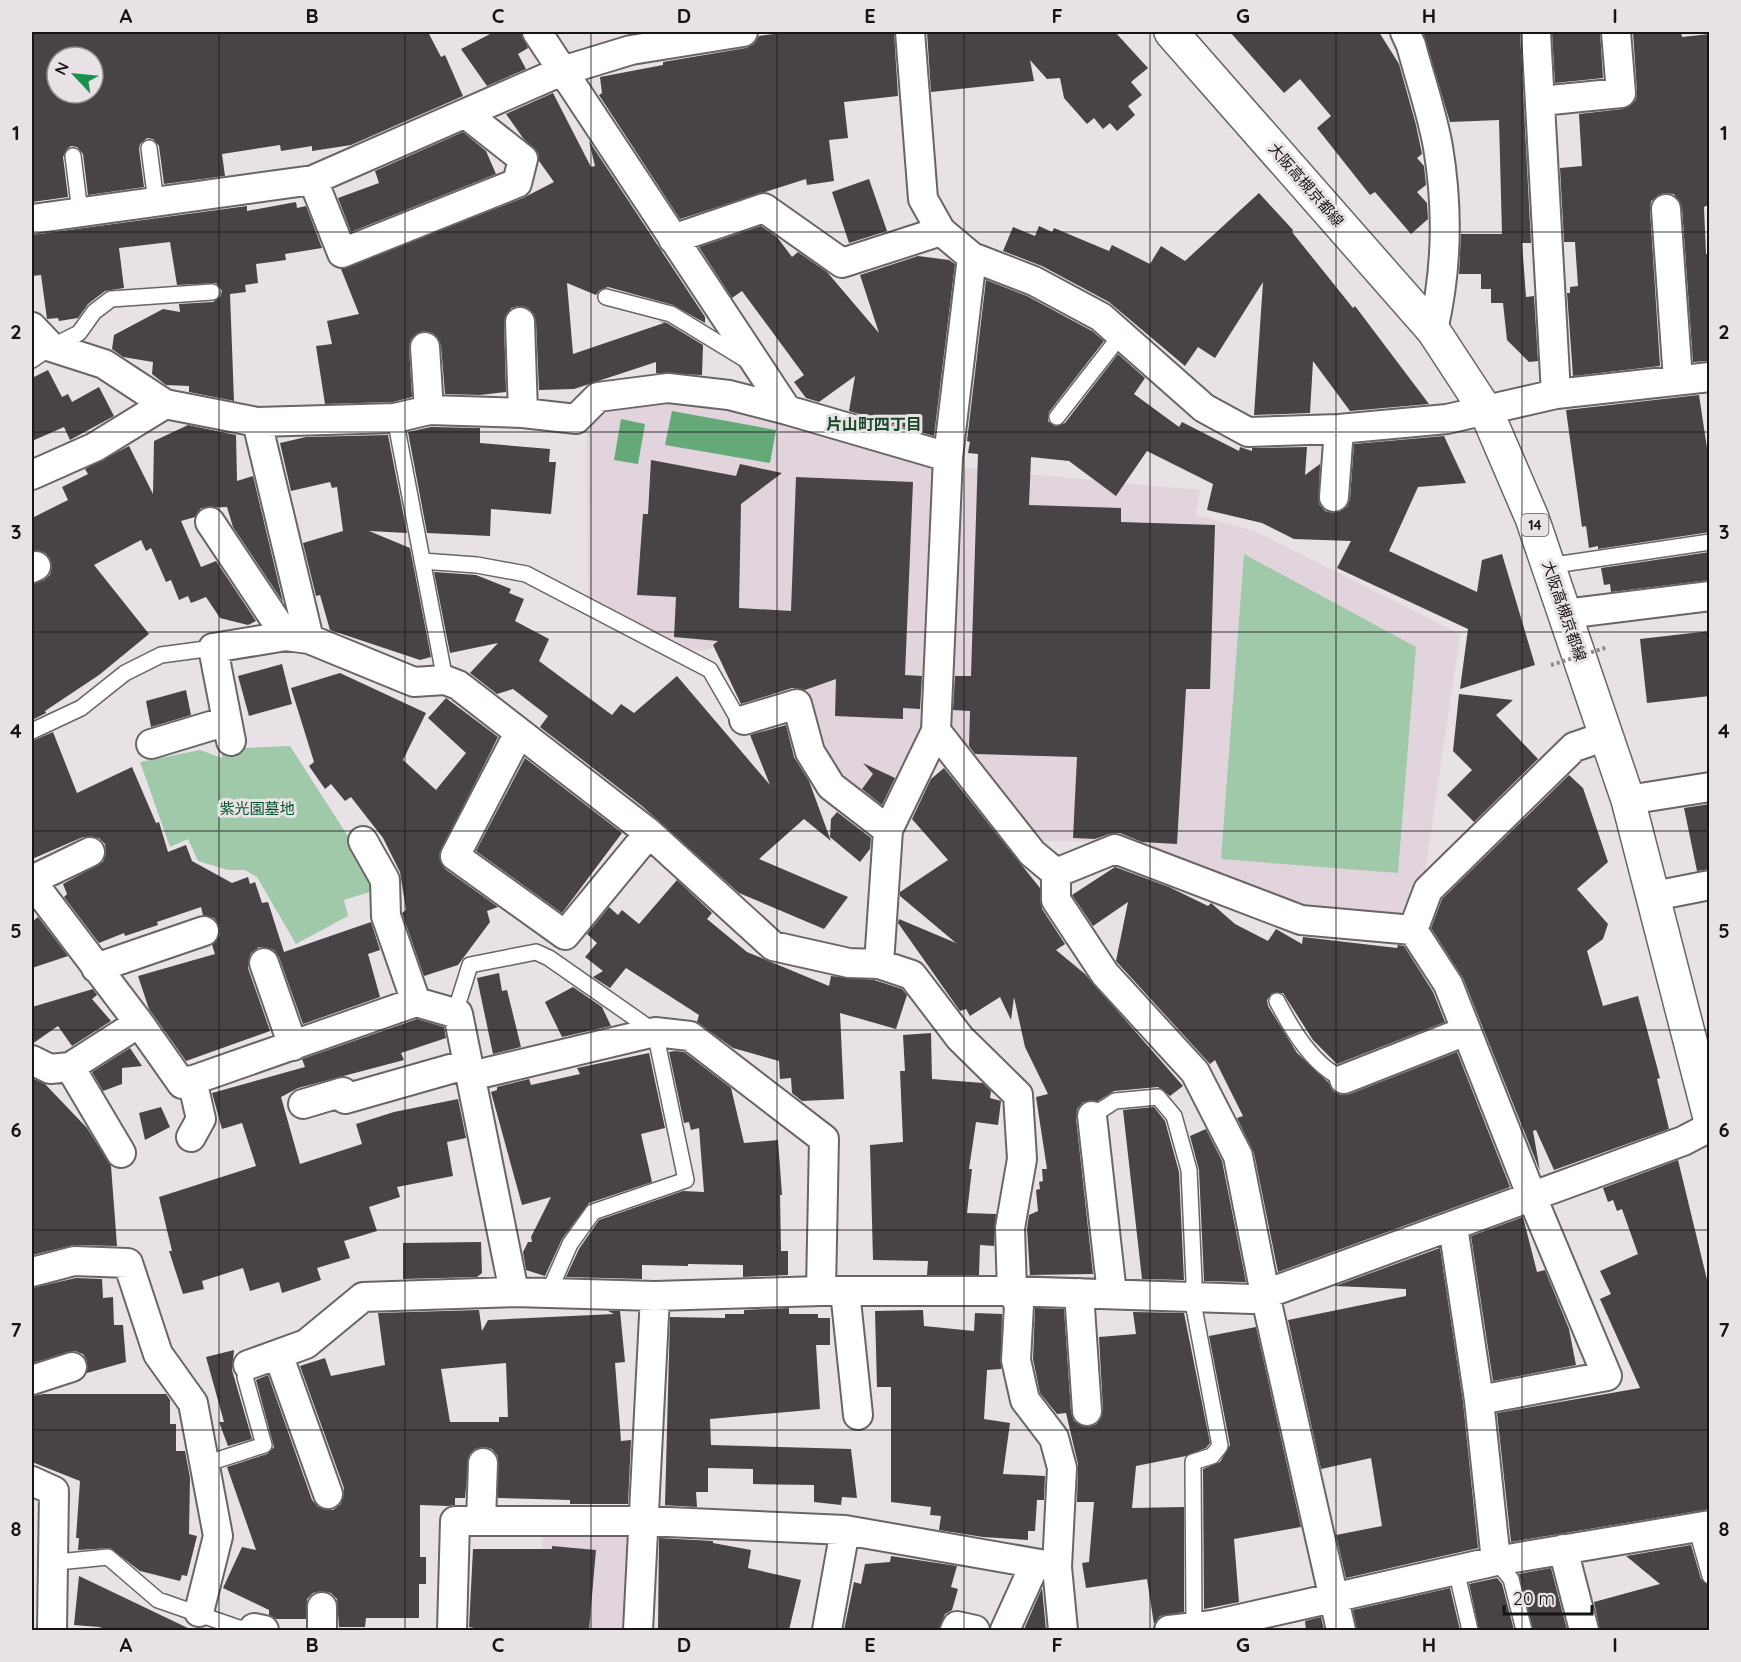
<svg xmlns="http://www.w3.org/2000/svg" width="1741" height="1662" viewBox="0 0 1741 1662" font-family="Quicksand,'Noto Sans JP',sans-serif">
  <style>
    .built { fill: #e2d4dc }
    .green { fill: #a0c9a9 }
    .water { fill: #65a978 }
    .building { fill: #484346; fill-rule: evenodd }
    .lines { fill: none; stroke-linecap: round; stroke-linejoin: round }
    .service-casing { stroke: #6a6467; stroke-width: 18 }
    .minor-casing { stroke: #6a6467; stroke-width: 32 }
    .primary-casing { stroke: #6a6467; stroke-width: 36 }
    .service { stroke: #fff; stroke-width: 15 }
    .minor { stroke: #fff; stroke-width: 28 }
    .primary { stroke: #fff; stroke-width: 33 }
    .path-bridge { stroke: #8e898c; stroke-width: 4; stroke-dasharray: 3 3; stroke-linecap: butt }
    .grid { fill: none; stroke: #161415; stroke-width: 1.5; stroke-opacity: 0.55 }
    .labels { text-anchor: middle; stroke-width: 6; stroke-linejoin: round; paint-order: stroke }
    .shield { fill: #e8e1e5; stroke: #555253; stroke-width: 1.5 }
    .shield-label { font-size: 14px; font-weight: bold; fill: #161415 }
    .street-label { font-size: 15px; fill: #161415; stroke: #e8e1e5 }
    .park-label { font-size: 15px; fill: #005628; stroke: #e8e1e5 }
    .neighbourhood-label { font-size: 16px; font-weight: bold; fill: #164a29; stroke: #e8e1e5 }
    .neatline { fill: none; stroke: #161415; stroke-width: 2 }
    .grid-label { font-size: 20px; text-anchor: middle; font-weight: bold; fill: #161415 }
  </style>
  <rect width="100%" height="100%" fill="#e8e1e5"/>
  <!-- built -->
  <path class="built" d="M667,397l121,20 167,50 245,23 -4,25 61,17 203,102 -36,246 -14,10 -3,28 -104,-7 -188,-69 -81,-1 -77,-93 -7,-26 -23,-1 -48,91 -43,-37 -17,-28 -10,-35 -7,-54 -52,-25 -47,18 -25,-3 -80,-40 -10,-12 -1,-172 21,-21z
    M543,1531l83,1 8,6 -9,92h-109l3,-32 21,-2z"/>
  <!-- green -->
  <path class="green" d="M1244,554l172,93 -18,226 -177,-14z
    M290,746l79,123 7,21 -32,10 4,16 -52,28 -39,-67 -12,-7h-17l-30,-9 -10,-22 -18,8 -30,-85 60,-12 22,8v-9z"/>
  <!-- water -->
  <path class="water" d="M672,411l104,19 -6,33 -105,-18z
    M621,419l24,5 -7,40 -24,-4z"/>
  <!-- building -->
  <path class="building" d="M32,32h396l13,25 4,-2 18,41 -112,49 -39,6v-5l-31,5 -1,-6 -58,9 3,22 -61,8 -5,-38 -6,-7 -6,-1 -7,6 -1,5 5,38 -56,8 -5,-41 -6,-7 -6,-1 -4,3 -4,8 5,40 -36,5zM57,57h36v36h-36z
    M494,32h27l7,16 -10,6 8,15 -39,17 -26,-37z
    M789,32h105l4,64 -54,6 4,36 -19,2 5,41 -27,4 -1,-6 -126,40 -81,-124 3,-2 -2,-16 63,-12v-3l83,-14 8,-4 5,-8z
    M927,32h188l33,36 -17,14 11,13 -14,11 7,9 -18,16 -7,-8 -7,6 -9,-11 -7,6 -23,-26 -4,-20 -13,1 -17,-19 4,21 -103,11z
    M1230,32h149l20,32 17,61 6,29 -5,4 7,8 2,19 -9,7 10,11 1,16 -17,15 -36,-42 -5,3 -53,-67 14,-12 -31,-37 -16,14z
    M1423,32h97l11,211h-9l4,54 8,-1 4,65 -9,1 -22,-22 -4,-37h-12v-14h-10v-15h-22l2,-40h41l-3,-114 -49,2z
    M1552,32h48l3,46 -48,5z
    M1633,32h48l1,5 28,-3v170l-6,3 2,47h4v107l-17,1 -11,-154 -8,-14 -10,-1 -13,8 -1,9 10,156 -87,10 -6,-83h3v-6l8,-1 -3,-44h-11l-4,-74 22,-2 -3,-52 44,-5 13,-9 1,-8z
    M553,93l38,74 4,-1 -6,-25 116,176v6l-32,-18 -65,-18 -8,3 -4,5 -29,-12 6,71 91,-31 -6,-2 9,2 36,22 -1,30 -46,-2v-11l-82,27 -35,1 -3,-69 -8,-13 -9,-2 -8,2 -7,14 2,70 -26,3 -35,-1 -4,-49 -8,-12 -10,-2 -12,8 -2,8 3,50 -19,5 -68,2 -9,-58 16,-2 -5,-23 32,-7 -18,-45 182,-71 31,-16 -15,-21 -1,-8 -15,-15 -17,-24z
    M463,132l23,19 10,23 -145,58 -13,-34 41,-15 -4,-12z
    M869,179l18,52 -38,12 -17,-51z
    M1259,193l34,37 -1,2 61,76 2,-2 74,98 -79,7 -37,-50 -3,52 -56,2 9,-133 -48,76 -17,-11 -13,19 -76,-64 -67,-36 -39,-15 10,-24 22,9 4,-10 13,6 2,-4 55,23 3,-6 38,19 11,-18 24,15z
    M296,202l1,6 9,-2 16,42 -37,6 1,6 -30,4 2,19 -13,2 1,7 -16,2 4,107 -45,-9v-6l-23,-1 -14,-11 1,-12 -30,-5 -11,-8 2,-14 49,-26 17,3 -1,-8 34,-2 7,-5 2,-6 -6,-8 -39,2 -7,-43 -51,6 5,40 -19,3 -17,13 -10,14 -19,3 -1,-3 -11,1 -6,-44 -9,1v-41l215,-29v5z
    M761,226l16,11 15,20 6,-5 29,20 52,61 -19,-58 58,-19 31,4 6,4 -21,172 -85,-25 6,-35 -36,26 -13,-4 -12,-16 10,-7 -62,-84 -10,7 -33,-51z
    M986,280l41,16 65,35 12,10 -55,71 -1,9 7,5 10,-3 53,-69 27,24 -11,16 45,33 3,-5 57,29 1,-4 12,4v-3l55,-1 -2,28 15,-11 -1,40 6,7 8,2 14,-6 3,-8 4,-55 90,-8 22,47 -48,4 -29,64 88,41 5,-32 20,-6 33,111 -75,24 8,-60 -131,-61 14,-27 -57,-2 -32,-16 -55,-13 6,-26 -66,-33 -31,45 -47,-35 -38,-4 -2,48 92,3v14l94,3 -5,164h-24l-9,155 -35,-2 -22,-9 -11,1 -14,5 -22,-1 4,-81 -102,-3 -6,-8 1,-35 -17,-1 2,-34h16l7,-222 -10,-1 2,-11 -3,-1z
    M48,370l14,27 6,-3 4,8 27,-15 15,29 -44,24 -6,-13 -32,14v-63z
    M1699,395l8,53 3,-1v85l-112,17v-3l-9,2 -3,-22 -4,1 -16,-117z
    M188,425l48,10 1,46 16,-5 30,126 -50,-75 -6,-20 -26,1 -6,9 -14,4 20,46 15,-6 40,60 -8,4 -28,-7 -14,-21 -15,6 -3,-7 -9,4 -8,-20 -5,2 -15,-34 -5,3 -5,-11 -47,25 55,69 -50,41 -54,36 1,2 -14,7v-136l12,-4 6,-5 2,-9 -6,-13 -14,-2v-33l36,-18 -6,-13 26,-13 -3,-5 44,-23 24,48 1,-53z
    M431,427l49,1v15l70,6 -1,13h7l-5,52 -60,-5 -1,27 -63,-3 -19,-101z
    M388,435l19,98 -38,-2 41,17 21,109 -11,3 -90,-30 -10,-35 -4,1 -13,-53 40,-12 -6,-44 -5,1 -2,-6 -39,9 -11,-48 26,-6z
    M651,460l85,16 4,-12 42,9 -41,31 -2,104 52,3 5,-134 117,5 -8,193 17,1 -2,33 -17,-1v11l-68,-3 1,-37 -31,11 -13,-2 -51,16 -28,-59 5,-4 -44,-4 2,-40 -39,-2 6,-81h5z
    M1710,552v28l-99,12 -1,-8 -6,1 -3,-17z
    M434,572l42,3 35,14 -2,4 15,6 -9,22 34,18 -10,22 73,54 9,-11 13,9 43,-37 93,109 -20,-50 36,-10 8,32 15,24 22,60 -27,-22 -45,40 89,38 -24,32 -85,-36 -97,-87 -102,-79 8,-11 -35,-27 -16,5 -27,-21 28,-30 -48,10z
    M1710,631v65l-63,7 -7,-64z
    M282,664l10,40 -43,12 -11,-40z
    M340,673l86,40 -23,47 33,30 30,-37 -38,-35 18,-20 52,39 -59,118 6,14 53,38 -11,4 3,11 -32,43 -34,11 -22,-63 4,-3 -6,-38 -17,-34 -32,-41 -6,4 -14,-17 -6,5 -16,-23 5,-4 -23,-74z
    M186,690l5,25 -40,12 -5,-26z
    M1459,694l54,6 -17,15 42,44 -64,63 -27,-27 25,-25 -19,-19z
    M53,732l24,61 55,-26 24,56 3,-1 9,30 18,-7 6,16 40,22 16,-6 2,7 5,-2 7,21 6,-1 16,50 87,-30 9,28 -12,4 12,43 -77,27 -24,-67 -5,-7 -15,-3 -8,6 -3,15 22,63 -84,30 -37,-52 -11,-33 77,-22 -3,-9 8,-10 -1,-10 -5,-7 -11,-3 -2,-8 -44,15 1,3 -33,11 -1,-3 -25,10 -35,-46 3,-3 -4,-10 40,-22 3,-9 -1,-9 -6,-6 -16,-1 -51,22v-118z
    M525,758l97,75 -60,80 -86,-62z
    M863,763l32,15 -13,27 -20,-16 11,-15z
    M944,768l96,120 2,21 23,35 -9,6 29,24 98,112 -13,10 -12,-9 -44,4 -16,10 -15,1 -6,7 -1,9 17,156 -63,1 -3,-46 2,-14 9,-4 -2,-21 4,-1 -1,-7 4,-1 -1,-12h5l-11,-72 12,-3 -23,-47 -11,-50 -3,23 -11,-23 -30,19 -4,-7 -6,2 -62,-88 1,-4 57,24 -56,-47v-4l48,-32 -36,-41 19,-40z
    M1569,775l14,13 25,74 -31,27 31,35 -5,15 -16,12 16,55 35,-10 22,82 -3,1 12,50 -115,41 -18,-40 -3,1 7,40 -77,-193 -32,-50 11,-29z
    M1710,804v65l-13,2 -13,-63z
    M837,812l34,26 -1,11 -10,13 -30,-25 1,-18z
    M1115,867l54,20 39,19 3,-3 24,21 33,17 8,-12 26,15 1,-7 94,11 1,-3 6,1 29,46 12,30 -108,42 -24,-24 -30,-47h-11l-5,7 1,6 29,47 31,29 5,9 8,4 9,-1 107,-42 53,135 -232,85 -24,-119 -17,-35 6,-2 -28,-56 -5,4 -94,-103 12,-59 -35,24 -21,-31z
    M677,880l35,33 -5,6 40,33 82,34 2,-10 43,4 28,9 5,6 -11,34 -56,-16 4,86 -42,2 -10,-8 -1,-15 -11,1 -1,-18 -46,-13 -36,-26 2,-7 -73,-47 -16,20 -17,-11 10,-6 -18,-14 12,-14 -10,-9 22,-27 9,8 4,-5 17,14z
    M38,917l30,39 -36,12v-46z
    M499,973l3,18 5,-1 14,57 -28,7 -16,-76z
    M573,987l29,20 9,19 -49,11 -17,-35z
    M93,989l4,6 -5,4 19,22 -39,25 -14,-20 -26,18v-37z
    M417,1019l27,8 2,11 -45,15 3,7 -106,28 -17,9 19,67 62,-20 -6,-20 38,-12 64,-13 8,39 -19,4 6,34 -56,11 3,10 -31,10 8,24 -33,10 6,17 -33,10 4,12 -39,13 -3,-11 -29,9 -7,-23 -41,13 2,8 -21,5 -14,-43h3l-13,-54 97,-31 -14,-43 -20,6 -10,-36 93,-26 -3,-8z
    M931,1033l1,46 51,4 8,8 -1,7 11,3 -3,24 -22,-3 -7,47h3l-5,44 29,1 -2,32 -14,-1 -1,30h-52l1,-14 -55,-1 -3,-115 33,-3 -3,-71h5l-2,-36z
    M130,1048l12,18 -20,2v16l-19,7 -11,-19z
    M675,1051l9,1 47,36 13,55 34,-3 4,55h-2l1,56h7v24l-45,2v-12l-55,-1v2l-46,-1v14l-76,-2 13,-28 20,-29 84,-29 21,1 -5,-64 -8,2 -2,-8 -5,1 -15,-71z
    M649,1053l16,75 -24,6 11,48 -63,21 -27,36 -17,37 -19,-6 -3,-18 5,-10h4l-1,-5 20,-40 -29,8 -31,-113 6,-2v-3l32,-8 2,6 49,-11 -3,-6z
    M32,1078l13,6 42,44 24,38 6,80 -43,-1 -42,10z
    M161,1107l9,20 -25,13 -6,-27z
    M1154,1107l11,14 14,51 5,108 -42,-1 -19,-169z
    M1206,1129l16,32 24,121 -42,-1 -5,-111 -9,-34z
    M1678,1160l32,132v217l-199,33 -14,-129 143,-25 -40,-89 11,-5 -11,-23 38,-17 -16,-45 -5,2 -4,-11 -5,2 -5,-14z
    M1523,1217l14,55 8,-2 24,59 7,36 -83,16 -22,-145z
    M481,1242l1,31 -5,4 -74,2v-36z
    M1440,1248l23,154 15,146 -132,30 -10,-43 46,-9 -11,-68 -50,11 -33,-149 118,-24v-7l-71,-3z
    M76,1278l26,1 1,19 10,-1 1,28h9l3,37 -39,11v-12l-4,-7 -8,-3 -43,12v-75z
    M789,1308v6h29v4h12v27h-14l4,64 -110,10 1,26 140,4 6,49 -15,-1 -1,8 -27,-3v-17l-61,-1v-15l-45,-1v24h-12l1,15 -36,-2h4l5,-188 55,1v-4h19v-4z
    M1035,1308l29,1 7,103 3,9 14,6 9,-3 6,-14 -4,-73 37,-3 -3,-22 51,1 26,130 -4,5 -20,8 -50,10 -4,42 52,-1v105l-24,4 -6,8 -7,-45 -61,9 -4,-25 7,-1 5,-60h-17l1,-38 -12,-51 -9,1 -17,-21 -7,-34z
    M479,1310l3,21 6,-11 126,-6 -6,-3h12l5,51 -10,1 6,78 10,-1 -3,64h-58v-4l-72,-2v-42l-6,-7 -9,-2 -8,2 -6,6 -4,43h-10v7l-7,1 -28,-1v52h6v27h-7v34h-53l-1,9h-26l-2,-28 -6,-6 -10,-2 -8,2 -6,6 -1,20h-30l-7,-4v-5l-46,-22 19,-41 14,3 -29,-83 40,-13 7,-7 -18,-67 12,-5 44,125 6,7 15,3 8,-6 3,-16 -44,-122 25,-8 6,18 54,-11 -7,-52zM506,1363l2,54h-9v5h-49l-9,-53z
    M923,1310l1,16 50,5 1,-18 27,1 -1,55 -14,1 -3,49 26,4 -7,51 42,2 -1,24h-7l-2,31h-7v9l-45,-3 -44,-7 2,-14 -11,-1 1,-8 -40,-5v-115h-14l-2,-76z
    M1256,1327l45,200 -67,12 5,63 -35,7 -1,-140 17,-7 10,-17 -21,-109z
    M234,1350l-2,20 20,69 -24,7 -9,-24h5l-18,-65z
    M44,1394h122l4,6v24h6v27h9l5,27 -1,56 8,2 -10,40 -5,-1 -2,6 -40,-10 -30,-23 -32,2 1,-12h-3l4,-57 -48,-19v-66z
    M659,1538l54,3v2l38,7 -3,18 53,12 -12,50h-131z
    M1691,1545l10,34 9,7v44h-110l-6,-28 66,-18 -34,-28z
    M552,1546l44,4 -7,80h-104l-16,-3 4,-78h79z
    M891,1556l66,10 -6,21 7,2 -6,21 -7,4 -6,16h-95l10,-48 7,2 4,-20 25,-2z
    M1551,1568l16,62h-34l-14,-56z
    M79,1576l44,21 69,33h-85l-8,-3 -25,-2z
    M1497,1578l5,6 12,46h-35l-10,-46z
    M1042,1588l4,42h-21v-3z
    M1450,1588l10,42h-103l-4,-20z
    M1321,1617l3,13h-18l-1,-9z"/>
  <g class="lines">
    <!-- service casing -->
    <g class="service-casing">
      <path id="service" d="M149,148l7,54
        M73,156l7,56
        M606,297l65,17 77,47
        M32,360l19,-13 28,-14 15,-21 17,-13 101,-7
        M1057,417l64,-82
        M395,418l50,262
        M422,561l55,4 49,9 184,96 27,47 7,3
        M1548,566l162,-24
        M32,731l49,-23 44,-35 36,-18 52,-7
        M1277,1001c15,29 37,66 67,78
        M458,1014l1,-14 11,-35 66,-13 13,6 106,74 31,148 -93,32 -23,32 -22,50
        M1092,1116l23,-15 43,-4 16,19 15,54 5,111 -2,16 28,149 -8,10 -19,6 1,163
        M205,1464l59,-19 -19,-68 3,-12
        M1696,1527l14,49
        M68,1561l40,-4 50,43 81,28h15
        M1496,1561l15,18 13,51
        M1456,1570l14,60"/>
    </g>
    <!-- minor casing -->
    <g class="minor-casing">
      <path id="minor" d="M537,32l250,378
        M910,32l13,167 18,32 31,26 62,24 67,36 103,91 44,24 91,-3 108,-10 109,-25 154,-17
        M1405,32l6,13c9,34 21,68 27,102 10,60 9,123 -5,183
        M1536,32l20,362
        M1541,101l80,-8 -5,-61
        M313,180l29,73 175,-70 6,-24 -57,-45
        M1666,209l12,171
        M32,219l281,-39 249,-109 69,-21 112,-18
        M673,239l91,-31 78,55 99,-32
        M520,322l3,91
        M32,327l19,20 53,17 61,40 92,18 138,-4 34,-8 94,3 53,6 22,-22 70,-9 61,7 58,15 161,47
        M425,347l4,63
        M257,422l52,217 105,43 31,-2 13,5 191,148 124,113 76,17 30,1 33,11 48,63 58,57 4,64 -12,69 2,63 7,14 -3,55 9,40 29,38 8,30 -5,99
        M32,475l63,-28 70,-43
        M1334,497l5,-68
        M210,522l76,114
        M32,568l4,-2
        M1565,614l145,-18
        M744,720l53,-16 13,48 21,34 57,44
        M936,731l96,122 24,20 59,-24 186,71 112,10
        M519,733l-64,123 110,79 84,-102
        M231,741l-18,-93 73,-12 23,3
        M151,744l76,-23
        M1628,800l82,-13
        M363,841l22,39 1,36 30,86
        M1056,873v27l49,74 90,98 43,84 27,138 76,336
        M32,880l58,-28
        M32,882l107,141
        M1654,896l56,-11
        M264,963l29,83
        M879,964l9,-134 48,-99 12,-274 24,-200
        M96,968l108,-37
        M32,1060l18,9 20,-2 69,-44 43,61 234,-82 42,12 56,278 141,4 166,-5h191l240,8 431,-158 27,-14
        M70,1067l51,86
        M471,1076l184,-44 35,4 134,103 -3,152
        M1344,1079l122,-48
        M303,1104l40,-12 2,7 123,-35
        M1092,1116l20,178
        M191,1137l10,-18 -9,-39
        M1453,1226l26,174
        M32,1272l42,-11 54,2 30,91 35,49 25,133 -19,76
        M845,1291l13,124
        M1079,1293l8,118
        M278,1354l50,140
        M248,1365l58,-21 57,-47 151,-5
        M32,1380l40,-13
        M32,1481l22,10 -2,139
        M481,1521l2,-58
        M1563,1549l21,81
        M1496,1561l-17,-161 128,-24 -75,-179 -84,-213 -35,-54 15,-40 146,-143 32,-11
        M254,1628l10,2
        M322,1630v-23
        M452,1630l3,-109h190l200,9 212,37 6,63
        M638,1630l17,-334
        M827,1630l18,-100
        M955,1630l2,-4 18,4
        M1005,1630l30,-66
        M1169,1630l44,-5 283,-64 214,-36"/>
    </g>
    <!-- primary casing -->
    <g class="primary-casing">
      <path id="primary" d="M1171,32l262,298 53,81 46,107 96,282 82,318"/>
    </g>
    <!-- service -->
    <use href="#service" class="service"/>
    <!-- minor -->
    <use href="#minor" class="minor"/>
    <!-- primary -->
    <use href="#primary" class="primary"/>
    <!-- path-bridge -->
    <path class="path-bridge" d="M1551,665l57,-18"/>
  </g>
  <!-- grid -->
  <path class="grid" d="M219,32v1598M405,32v1598M591,32v1598M777,32v1598M964,32v1598M1150,32v1598M1336,32v1598M1522,32v1598M32,232h1678M32,432h1678M32,632h1678M32,831h1678M32,1030h1678M32,1230h1678M32,1430h1678"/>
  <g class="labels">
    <!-- shield labels -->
    <rect class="shield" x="1521.5" y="514" width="27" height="22" rx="4.5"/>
    <g class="shield-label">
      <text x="1535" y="530">14</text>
    </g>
    <!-- street labels -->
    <g class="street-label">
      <text transform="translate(1306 185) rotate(49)" y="5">大阪高槻京都線</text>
      <text transform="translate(1564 611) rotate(71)" y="5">大阪高槻京都線</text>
    </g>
    <!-- park labels -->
    <g class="park-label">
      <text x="257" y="814">紫光園墓地</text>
    </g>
    <!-- neighbourhood labels -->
    <g class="neighbourhood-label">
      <text x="874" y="430">片山町四丁目</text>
    </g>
  </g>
  <!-- border -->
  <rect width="1741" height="1662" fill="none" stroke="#e8e1e5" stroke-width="66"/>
  <!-- north arrow -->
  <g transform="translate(75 75) rotate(296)"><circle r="28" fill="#e8e1e5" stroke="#948f92" stroke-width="1.5"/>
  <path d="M0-4.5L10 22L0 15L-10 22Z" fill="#19914c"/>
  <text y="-9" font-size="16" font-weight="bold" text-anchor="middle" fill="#161415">N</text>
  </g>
  <!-- scale -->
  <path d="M1504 1605v9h88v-9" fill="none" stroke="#161415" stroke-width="3"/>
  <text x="1513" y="1605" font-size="18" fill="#161415" stroke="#e8e1e5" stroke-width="4.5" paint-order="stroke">20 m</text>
  <rect x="33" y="33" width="1675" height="1596" class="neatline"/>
  <g class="grid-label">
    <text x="126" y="23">A</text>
    <text x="312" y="23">B</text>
    <text x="498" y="23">C</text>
    <text x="684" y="23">D</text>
    <text x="870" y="23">E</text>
    <text x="1057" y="23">F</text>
    <text x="1243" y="23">G</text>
    <text x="1429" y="23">H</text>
    <text x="1615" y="23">I</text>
    <text x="16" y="140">1</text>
    <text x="1724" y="140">1</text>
    <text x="16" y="339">2</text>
    <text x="1724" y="339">2</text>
    <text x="16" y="539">3</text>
    <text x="1724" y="539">3</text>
    <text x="16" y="738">4</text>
    <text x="1724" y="738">4</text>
    <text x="16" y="938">5</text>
    <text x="1724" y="938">5</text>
    <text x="16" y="1137">6</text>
    <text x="1724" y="1137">6</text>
    <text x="16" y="1337">7</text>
    <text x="1724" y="1337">7</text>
    <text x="16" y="1536">8</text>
    <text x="1724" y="1536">8</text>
    <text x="126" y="1652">A</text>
    <text x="312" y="1652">B</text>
    <text x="498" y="1652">C</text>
    <text x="684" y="1652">D</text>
    <text x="870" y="1652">E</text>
    <text x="1057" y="1652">F</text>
    <text x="1243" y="1652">G</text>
    <text x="1429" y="1652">H</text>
    <text x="1615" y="1652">I</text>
  </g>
</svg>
